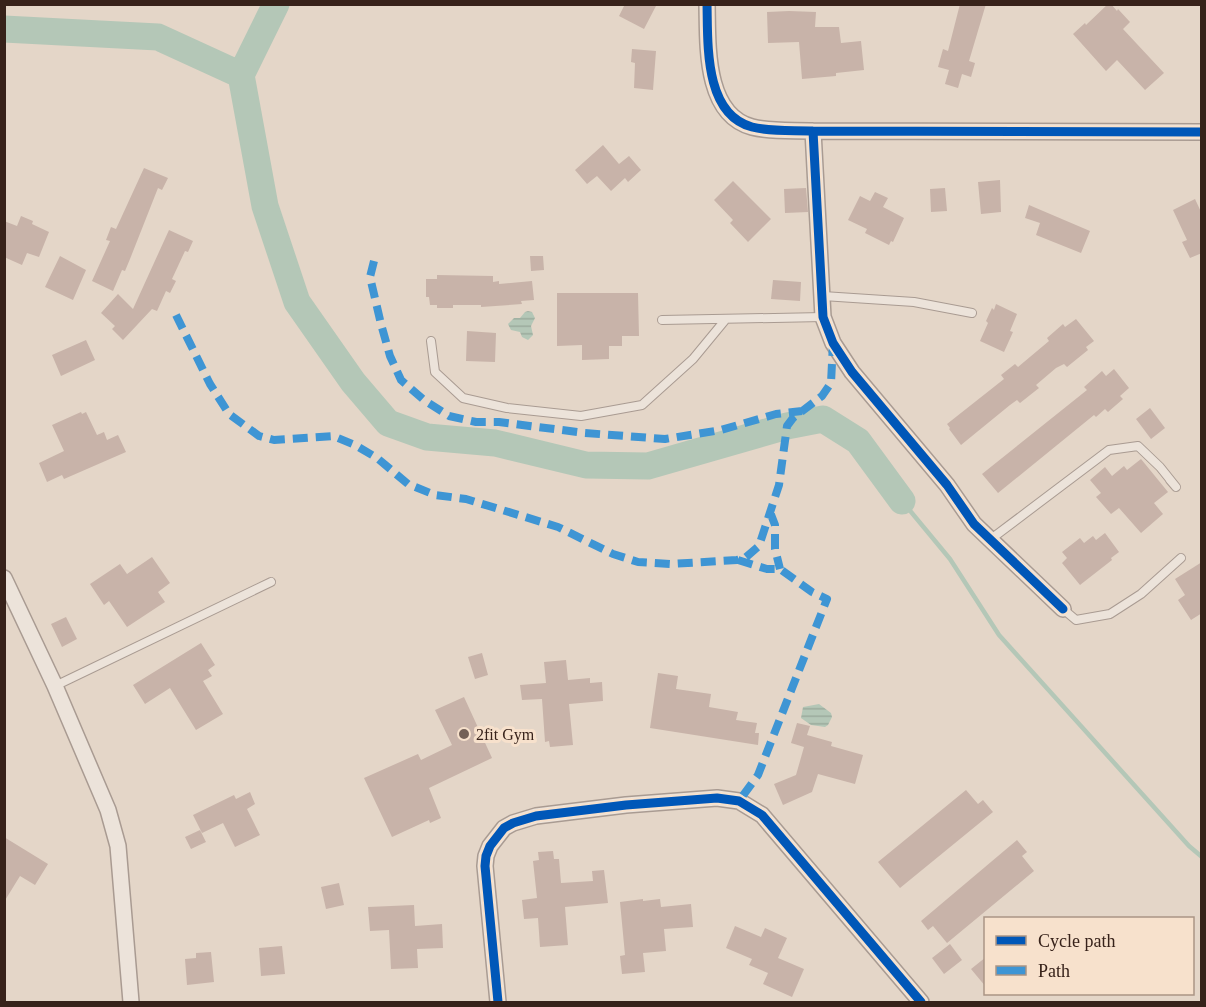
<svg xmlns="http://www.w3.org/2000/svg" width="1206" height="1007" viewBox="0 0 1206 1007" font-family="'Times New Roman',serif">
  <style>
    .water { fill: url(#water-rules) }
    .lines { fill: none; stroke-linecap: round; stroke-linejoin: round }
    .stream { stroke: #b4c7b7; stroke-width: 4.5 }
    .river { stroke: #b4c7b7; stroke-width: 27 }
    .building { fill: #c8b3a9 }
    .lane-casing { stroke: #a99b92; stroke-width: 10 }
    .street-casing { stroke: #a99b92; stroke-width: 18 }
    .lane { stroke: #ece3da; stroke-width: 8 }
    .street { stroke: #ece3da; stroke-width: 15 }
    .quiet { stroke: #3e95d4; stroke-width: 8; stroke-dasharray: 15 8; stroke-linecap: butt }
    .cycleway-casing { stroke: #f7e1cc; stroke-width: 13 }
    .cycleway { stroke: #0057b8; stroke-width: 9 }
    .poi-dot { fill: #746157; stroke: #f7e1cc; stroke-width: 2 }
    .labels { text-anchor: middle; stroke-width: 6; stroke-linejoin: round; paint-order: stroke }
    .poi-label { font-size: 16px; fill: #37221a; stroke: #f7e1cc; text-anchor: start }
  </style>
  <defs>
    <pattern id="water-rules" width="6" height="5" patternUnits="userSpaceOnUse" patternTransform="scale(1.5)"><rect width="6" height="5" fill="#b4c7b7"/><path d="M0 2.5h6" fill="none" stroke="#9bab9d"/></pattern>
  </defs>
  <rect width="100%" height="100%" fill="#e4d6c8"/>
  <!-- water -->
  <path class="water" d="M528,311l4,1 3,6 -4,8 2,9 -5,5 -6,-3 -2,-5 -9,-2 -3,-6 6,-6h6l5,-6z
    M819,704l12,9 1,4 -4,8 -3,2 -14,-2 -10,-7 2,-11z"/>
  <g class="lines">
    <!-- stream -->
    <path class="stream" d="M902,501l48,58 49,76 190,211 13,11"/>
    <!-- river -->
    <path class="river" d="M276,4l-35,71 24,131 32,96 56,80 35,41 39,14 68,6 91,22 62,1 139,-40 36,-7 35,22 44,60
      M4,29l154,8 83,38"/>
  </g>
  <!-- building -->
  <path class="building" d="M625,4h32l-13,25 -25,-13z
    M960,4h26l-17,57 6,2 -4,14 -9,-3 -4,14 -13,-4 4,-14 -11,-3 5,-18 5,2z
    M1108,4h3l6,7 1,-2 12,13 -7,7 41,44 -19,17 -28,-30 -11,11 -33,-37 12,-11 1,2z
    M789,11l27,1 -1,15h24l2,16 20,-2 3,29 -28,3v3l-34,3 -3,-37 -31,1 -1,-31z
    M632,49l24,2 -3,39 -19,-2 1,-25 -4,-1z
    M603,145l16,19 10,-8 12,14 -13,12 -3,-4 -14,13 -14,-15 -10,8 -12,-14z
    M144,168l24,10 -6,12 -4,-2 -28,71 -5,12 -3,-1 -9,21 -21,-10 18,-40 -4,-1 5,-13 5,2z
    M1000,180l1,32 -20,2 -3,-32z
    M733,181l38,38 -23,23 -18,-19 3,-3 -19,-20z
    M806,188l2,24 -23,1 -1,-24z
    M945,188l2,23 -16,1 -1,-23z
    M875,192l13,6 -5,9 21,11 -11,24 -2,-1 -2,4 -24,-12 2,-4 -19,-9 12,-24 10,5z
    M1195,199l7,15v39l-12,5 -8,-16 5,-2 -14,-30z
    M1029,205l61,26 -9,22 -45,-18 4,-12 -15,-5z
    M21,216l12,5 -1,3 17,8 -10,25 -12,-4 -5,12 -18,-8v-36l13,5z
    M169,230l24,11 -5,11 -3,-1 -13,28 4,2 -6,12 -4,-2 -9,20 -5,-2 -29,31 -11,-11 3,-3 -14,-13 17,-19 15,15z
    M60,256l26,14 -13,30 -28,-13z
    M530,256h13l1,14 -13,1z
    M437,275l56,1v6l6,-1v3l33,-3 2,19 -13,1 1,3 -41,3v-2h-28v3h-16v-3h-7l-1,-8h-3v-18h11z
    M773,280l28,2 -1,19 -29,-2z
    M557,293h81l1,43h-17v10h-13v13l-27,1v-15l-25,1z
    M996,304l21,10 -7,17 3,1 -9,20 -24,-11 8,-18 -2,-2 6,-13 2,2z
    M1076,319l18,22 -8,6 2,3 -21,17 -3,-3 -8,4 -20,17 3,3 -19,15 -3,-3 -7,5 -49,40 -12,-16 1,-1 -3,-4 57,-45 -3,-4 14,-11 3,3 31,-26 -2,-3 16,-14 2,3z
    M467,331l29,2 -1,29 -29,-1z
    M86,340l9,20 -34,16 -9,-21z
    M1114,369l15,19 -9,8 3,3 -15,13 -3,-3 -9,8 -2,-2 -96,78 -16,-19 105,-84 -3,-3 18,-16 4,5z
    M1150,408l15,20 -14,11 -15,-20z
    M81,412l1,2 4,-2 11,23 7,-3 3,8 11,-5 8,17 -62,27 -2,-4 -15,7 -8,-19 25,-12 -12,-26z
    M1141,459l27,33 -14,11 9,11 -22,19 -22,-25 -8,6 -15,-17 5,-4 -11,-13 15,-13 7,9 12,-10 3,4z
    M1105,533l14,19 -8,6 1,2 -32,25 -18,-22 5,-5 -5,-6 18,-14 4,5 9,-7 3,4z
    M152,557l18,26 -12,9 7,10 -38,25 -18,-26 -5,4 -14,-21 30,-20 7,10z
    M1202,562v51l-11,7 -13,-20 7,-5 -10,-16z
    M66,617l11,22 -15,8 -11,-23z
    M201,643l14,22 -7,5 4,6 -9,5 20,33 -27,16 -26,-42 -25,16 -12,-19z
    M482,653l6,22 -13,4 -7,-22z
    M566,660l2,20 22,-2v5l12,-1 1,19 -34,3 4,41 -23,2 -1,-6 -4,1 -3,-43 -20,1 -2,-15 26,-2 -2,-21z
    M658,673l20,3 -2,13 35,5 -2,13 29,5 -2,8 21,3 -2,10h4l-1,12 -108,-17z
    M464,697l28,61 -63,30 12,30 -11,5 -1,-3 -37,17 -28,-59 54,-24 3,6 31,-15 -17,-35z
    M797,723l13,3 -3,9 25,7 -1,4 32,9 -8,29 -37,-10 -6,18 -29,13 -9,-21 22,-9 8,-28 -13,-4z
    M966,790l12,14 5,-4 10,12 -93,76 -22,-26z
    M250,792l5,12 -8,5 13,26 -25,12 -12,-24 -21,10 -9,-18 41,-20 2,4z
    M200,830l6,12 -15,7 -6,-12z
    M4,837l44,27 -13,21 -15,-9 -16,26z
    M1017,840l10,12 -5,4 12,15 -87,72 -14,-17 -5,4 -7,-9z
    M553,851l1,8h5l2,24 32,-2 -1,-10 12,-1 4,33 -43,4 3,38 -28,2 -2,-29 -14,1 -2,-19 15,-2 -4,-37 6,-1 -1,-8z
    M339,883l5,22 -18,4 -5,-22z
    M643,899v2l17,-2 1,8 30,-3 2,23 -29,2 2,22 -23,2 2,19 -23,2 -2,-18 5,-1 -5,-53z
    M414,905l1,21 27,-2 1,24 -26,1 1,19 -27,1 -2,-39 -19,1 -2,-24z
    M735,926l26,11 4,-9 22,10 -9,20 26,11 -12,28 -29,-13 5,-11 -19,-8 3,-6 -26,-11z
    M950,944l12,16 -18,14 -12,-16z
    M282,946l3,28 -24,2 -2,-28z
    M211,952l3,30 -27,3 -2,-26 11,-1v-5z
    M986,957v30l-15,-18z"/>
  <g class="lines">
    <!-- lane casing -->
    <g class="lane-casing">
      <path id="lane" d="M823,296l91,6 58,11
        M662,320l161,-3
        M431,341l4,31 28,26 44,10 74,8 61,-11 51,-46 33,-40
        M991,539l118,-89 29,-4 22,21 16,20 -6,-7
        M1063,609l13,11 34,-6 31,-20 40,-36
        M55,686l216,-104"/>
    </g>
    <!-- street casing -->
    <g class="street-casing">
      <path id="street" d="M707,4c1,40 -3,110 45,123 19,5 41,3 61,4l389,1
        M813,131l10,186 10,26 19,29 95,113 27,39 89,85
        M4,578l51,108 53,124 10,36 13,156
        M498,1002l-13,-136 1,-10 4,-10 14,-18 9,-5 23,-7 90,-11 91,-7 22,3 23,14 159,187"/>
    </g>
    <!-- lane -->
    <use href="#lane" class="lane"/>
    <!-- street -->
    <use href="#street" class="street"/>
    <!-- quiet -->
    <path class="quiet" d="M374,261l-4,16 11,47 9,32 11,24 23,20 25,16 27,6h23l86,11 80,6 56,-9 55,-16 26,-3
      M176,315l34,69 19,30 30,22 15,4 59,-4 22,9 22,13 31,26 27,11 31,4 92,28 55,27 25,8 33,2 66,-4 8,-2 14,-12 20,-61 8,-59 6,-8 29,-22 9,-13 2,-40
      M770,512l5,13v24l5,20
      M738,560l29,9h13l32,23 15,7 -69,176 -19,26"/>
    <!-- cycleway casing -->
    <g class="cycleway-casing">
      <path id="cycleway" d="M707,4c1,40 -3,110 45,123 19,5 41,3 61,4l389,1
        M813,131l10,186 10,26 19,29 95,113 27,39 89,85
        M498,1002l-13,-136 1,-10 4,-10 14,-18 9,-5 23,-7 90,-11 91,-7 22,3 23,14 159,187"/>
    </g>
    <!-- cycleway -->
    <use href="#cycleway" class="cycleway"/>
  </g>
  <!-- markers -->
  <circle class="poi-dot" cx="464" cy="734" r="6"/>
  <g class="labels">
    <!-- poi labels -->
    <g class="poi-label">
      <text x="476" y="740">2fit Gym</text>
    </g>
  </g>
  <!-- border -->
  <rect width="1206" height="1007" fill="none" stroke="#37221a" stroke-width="12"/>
  <!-- legend -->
  <rect x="984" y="917" width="210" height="78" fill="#f7e1cc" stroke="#aa9585" stroke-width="1.5"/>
  <rect x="996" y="936" width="30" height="9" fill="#0057b8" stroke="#aa9585" stroke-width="1.5"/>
  <text x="1038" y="947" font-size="18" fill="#37221a">Cycle path</text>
  <rect x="996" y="966" width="30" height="9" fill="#3e95d4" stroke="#aa9585" stroke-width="1.5"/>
  <text x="1038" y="977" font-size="18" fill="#37221a">Path</text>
</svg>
